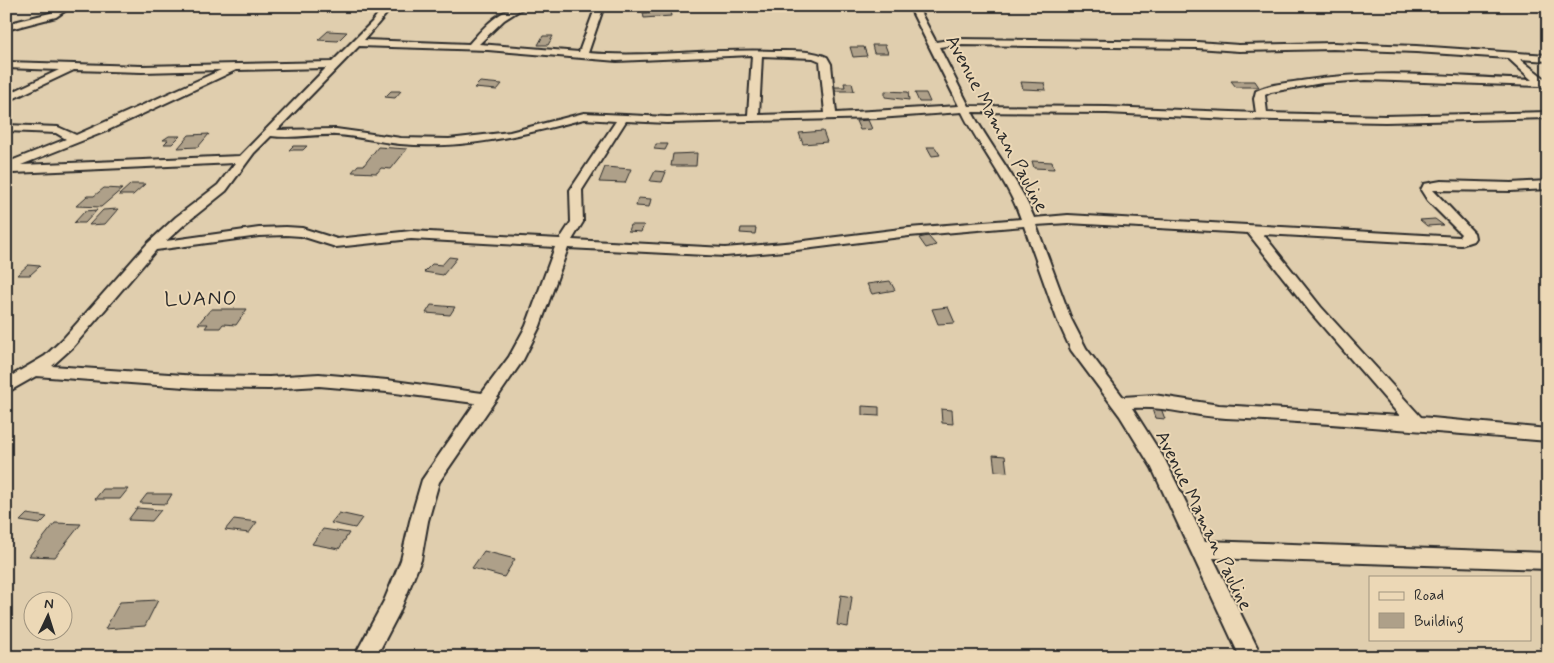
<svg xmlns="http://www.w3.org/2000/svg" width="1554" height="663" viewBox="0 0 1554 663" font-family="Mynerve,sans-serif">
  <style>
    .building { fill: #aea089; stroke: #2b2b2b }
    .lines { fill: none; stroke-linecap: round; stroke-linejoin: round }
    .street-casing { stroke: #2b2b2b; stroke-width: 4 }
    .street { fill: #ecd8b6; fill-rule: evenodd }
    .labels { text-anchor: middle; stroke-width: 4; stroke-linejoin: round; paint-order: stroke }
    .street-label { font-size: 19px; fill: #2b2b2b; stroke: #ecd8b6 }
    .quarter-label { font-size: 21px; letter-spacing: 1px; fill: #2b2b2b; stroke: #ecd8b6 }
  </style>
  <rect width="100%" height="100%" fill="#e0ceae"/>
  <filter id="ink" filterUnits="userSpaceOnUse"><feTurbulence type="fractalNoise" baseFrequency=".02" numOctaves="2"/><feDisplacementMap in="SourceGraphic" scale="10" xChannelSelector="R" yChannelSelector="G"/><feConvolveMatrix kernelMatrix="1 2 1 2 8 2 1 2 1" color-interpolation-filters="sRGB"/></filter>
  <g filter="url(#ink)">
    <!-- building -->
    <path class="building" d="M670,11l1,5 -27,2 -1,-5z
      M328,31l19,1 -9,9 -20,-1z
      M543,36h10l-5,9h-10z
      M872,45h13l3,8h-14z
      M850,47h14l3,9 -14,1z
      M1231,81h24l4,6h-23z
      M480,82l22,2 -5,6 -23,-2z
      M1021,82l23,1 2,7 -23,-1z
      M844,83h8l2,8h-19l-1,-4h11z
      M391,91h10l-6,7 -10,-1z
      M885,91l23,1 1,8 -24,-3z
      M915,93h11l4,9h-11z
      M868,120l4,9 -12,1 -4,-9z
      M823,131l4,11 -24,2 -4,-11z
      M209,134l-11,13 -20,1 11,-13z
      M169,136h11l-8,8h-8l4,-4h-5z
      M656,144h12l-3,6 -11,-1z
      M293,146h14l-4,4h-14z
      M378,147l29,2 -16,20 -10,-1 -4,5 -25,-1 6,-7h6z
      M927,147h8l5,8 -8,1z
      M697,153l-1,13h-25l2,-12z
      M1032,161l20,1 2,7 -20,-1z
      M605,167l26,2 -6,14 -26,-1z
      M655,171l11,1 -4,10 -12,-1z
      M131,184h14l-12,11h-14z
      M104,188l18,1 -21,18 -25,-1 11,-10h7z
      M638,198l13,1 -2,8 -13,-1z
      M118,209l-13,15 -16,1 14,-15z
      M97,210l-12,13h-11l11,-12z
      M1435,219l8,6 -16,1 -7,-6z
      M630,225h14l-3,7 -13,-1z
      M741,228h15l-1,6 -15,-1z
      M928,236l8,9 -10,3 -7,-10z
      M449,257l8,1 -14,17 -19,-3 8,-8 10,1z
      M28,265l12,1 -10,9h-13z
      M890,281l5,9 -23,4 -5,-10z
      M431,305l24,2 -5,8 -24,-2z
      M948,307l7,16 -17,1 -6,-15z
      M211,309h36l-11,16 -13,-1 -3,4h-15l3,-4h-10z
      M1150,403h9l6,16 -10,-1z
      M862,406l17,1v9l-17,-1z
      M941,409l11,1 1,14 -11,-1z
      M993,455l12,1 2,16 -12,-1z
      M103,489h25l-8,10h-25z
      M147,494h25l-6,10 -26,-1z
      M137,508l24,2 -9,11 -24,-1z
      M339,513l23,5 -7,10 -24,-5z
      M27,514l20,3 -7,7 -20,-3z
      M234,519l23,3 -8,11 -24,-3z
      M55,523l26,1 -26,33 -26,-1z
      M323,529l26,4 -10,16 -27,-5z
      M484,551l31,8 -11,18 -32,-9z
      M841,595l11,2 -4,30 -11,-2z
      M158,600l-13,26 -40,3 15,-27z"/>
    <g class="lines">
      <!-- street casing -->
      <g class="street-casing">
        <path id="street" d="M61,6h11l-16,11 -50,13v-6l44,-11z
          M384,6h9l-29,34 105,4c15,-17 33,-38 57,-38l-22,14 -25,24 100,8 17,-46h8l-16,47c62,5 125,-5 187,-2 18,0 36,-1 52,6l4,7 5,49 123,-7 -50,-100h8l19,36 19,-3 242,3 42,3 94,-2 83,3 132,9v6l-28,-2 28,22v8h-2l-6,-3 -174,-6 -44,3 -51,9 -6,3 2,18 118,3 163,-4v6l-163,4 -155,-3 -123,-6 -135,-1c19,36 47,68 62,106l34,-3 391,22 2,-3 -33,-33 -7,-11 3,-6 17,-3 70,2 37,-2v8l-37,2 -78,-1 41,43 1,5 -2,3 -12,4 -198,-11 58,73 100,110 127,12v12c-107,-9 -214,-18 -322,-23 -32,-2 -62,-12 -94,-10l33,52 40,81 343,12v16l-335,-11 49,99h-22l-88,-189 -32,-52 -49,-66 -14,-31 -33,-93 -115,10 -113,14 -71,6 -157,-8 -28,78 -17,34 -84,122 -11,39 -7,39 -22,53 -23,44h-22l30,-56 17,-41 9,-39 12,-41 53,-77 -88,-11 -68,-6 -50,3 -71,-1 -162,-12 -30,17v-14l39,-23 18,-17 84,-95 29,-27 42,-32 17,-22 -222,10 -7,-3v-7l60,-24 -10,-6 -50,-2v-6l52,2 18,8 145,-65 -79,2 -68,-2 -68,32v-7l53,-25 -53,-2v-6l136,4 190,-4 40,-40zM955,45l242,3 42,3 94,-2 83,3 92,6 24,22c-76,-3 -155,-12 -231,1 -15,2 -31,3 -45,10l-2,8 2,14 -149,-6 -138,-1 -30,-59zM359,46l129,4 129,11 135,-6 -4,60 -81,2 -83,-4 -74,19 -61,7 -48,-1 -65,-9 -59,1zM762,56l51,2 7,3 5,52 -66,2zM326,68l-86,88 -219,9 83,-33 132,-62zM962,112c18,37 46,69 59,107l-112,9 -113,14 -71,6 -153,-8 11,-18 -1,-32 44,-69 41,2 211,-5zM584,119l32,2 -46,69 1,32 -11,17 -149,-8 -74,8 -35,-11 -16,-1 -27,1 -93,13 20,-18 40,-32 28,-38 17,-17c22,3 43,-2 65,-1 21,1 43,7 64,9 64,6 123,-9 184,-25zM1068,223l180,10 63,80 89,103 -181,-11 -65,-10 -31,2 -37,-49 -15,-29 -35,-94zM286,235l15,1 35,11 75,-8 144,8 -29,79 -17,31 -27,36 -95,-13 -68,-6 -50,3 -71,-1 -146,-10 21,-19 83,-97 103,-14z"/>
      </g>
      <!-- street -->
      <use href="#street" class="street"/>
    </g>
  </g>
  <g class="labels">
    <!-- street labels -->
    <g class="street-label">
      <text transform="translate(998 123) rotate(62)" y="7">Avenue Maman Pauline</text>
      <text transform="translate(1205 520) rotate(64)" y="7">Avenue Maman Pauline</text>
    </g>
    <!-- quarter labels -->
    <g class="quarter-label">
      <text x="201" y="305">LUANO</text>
    </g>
  </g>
  <!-- margin -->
  <rect width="1554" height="663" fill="none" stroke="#ecd8b6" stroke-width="25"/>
  <rect x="12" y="12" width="1529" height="638" fill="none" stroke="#2b2b2b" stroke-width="2" filter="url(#ink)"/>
  <!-- legend -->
  <rect x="1369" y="576" width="162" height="65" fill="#ecd8b6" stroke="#9f937e"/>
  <rect x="1379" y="592" width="25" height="8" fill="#ecd8b6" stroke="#9f937e"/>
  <text x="1414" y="600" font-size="15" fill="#2b2b2b">Road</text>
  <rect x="1379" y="613" width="25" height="15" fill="#aea089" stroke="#9f937e"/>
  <text x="1414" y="626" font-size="15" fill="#2b2b2b">Building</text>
  <!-- north arrow -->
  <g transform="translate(48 616) rotate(4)"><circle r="24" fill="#ecd8b6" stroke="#9f937e"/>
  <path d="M0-4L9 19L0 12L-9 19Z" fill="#2b2b2b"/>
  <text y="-8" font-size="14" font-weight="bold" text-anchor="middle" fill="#2b2b2b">N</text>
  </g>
</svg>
